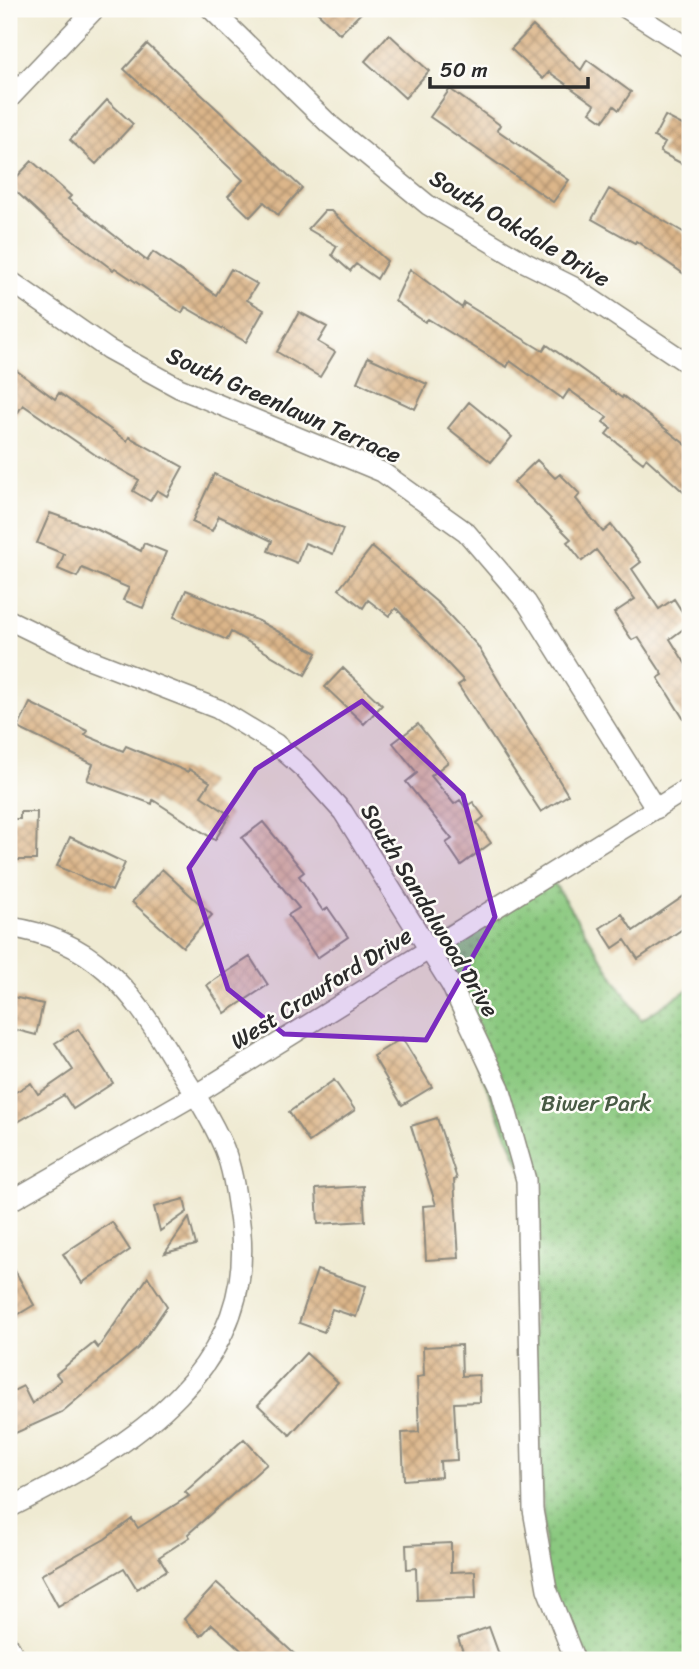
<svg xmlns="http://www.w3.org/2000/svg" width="699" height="1669" viewBox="0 0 699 1669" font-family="Sriracha,sans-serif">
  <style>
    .green { fill: url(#green-dots); stroke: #5b7a56; stroke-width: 2 }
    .building { fill: url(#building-cross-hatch) }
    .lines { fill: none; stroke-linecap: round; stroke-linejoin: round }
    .minor-casing { stroke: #8d8a7e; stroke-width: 22 }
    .minor { stroke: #fff; stroke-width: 19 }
    .marked { fill: #7b2cbf; fill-opacity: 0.2; stroke: #7b2cbf; stroke-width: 5; stroke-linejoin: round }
    .labels { text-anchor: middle; stroke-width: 5; stroke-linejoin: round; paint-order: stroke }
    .street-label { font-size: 23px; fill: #2b2b2b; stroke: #fdfcf7 }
    .park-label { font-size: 23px; fill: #485a44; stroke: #fdfcf7 }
  </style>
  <defs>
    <pattern id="green-dots" width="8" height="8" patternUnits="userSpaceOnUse" patternTransform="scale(1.75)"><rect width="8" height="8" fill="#8bc980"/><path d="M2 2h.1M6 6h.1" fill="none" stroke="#72a369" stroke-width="1.8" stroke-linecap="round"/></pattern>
    <pattern id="building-cross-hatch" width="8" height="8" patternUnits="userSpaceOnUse" patternTransform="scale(1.75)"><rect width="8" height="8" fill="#dcb68a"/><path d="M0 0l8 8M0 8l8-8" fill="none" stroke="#b39471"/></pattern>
  </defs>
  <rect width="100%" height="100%" fill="#fdfcf7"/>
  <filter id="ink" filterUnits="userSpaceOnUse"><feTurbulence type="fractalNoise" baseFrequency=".0143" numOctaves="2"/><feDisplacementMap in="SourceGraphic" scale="14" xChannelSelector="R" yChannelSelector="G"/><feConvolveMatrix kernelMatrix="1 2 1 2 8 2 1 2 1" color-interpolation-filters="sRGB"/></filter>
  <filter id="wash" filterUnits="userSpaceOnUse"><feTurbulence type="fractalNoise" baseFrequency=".00686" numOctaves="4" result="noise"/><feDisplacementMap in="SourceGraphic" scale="28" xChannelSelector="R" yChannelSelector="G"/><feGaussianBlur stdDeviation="1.57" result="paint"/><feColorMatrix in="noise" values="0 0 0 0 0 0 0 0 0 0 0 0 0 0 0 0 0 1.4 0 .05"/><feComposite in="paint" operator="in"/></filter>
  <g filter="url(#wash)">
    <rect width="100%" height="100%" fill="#efead2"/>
    <!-- green -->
    <path class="green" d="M549,875l92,145 49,-32v672h-115l-28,-71 -21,-409 -97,-230z"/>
    <g id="blocks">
      <!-- building -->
      <path class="building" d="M314,9h51l-25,25z
        M533,26l48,44 6,-10 44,32 -12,18 -5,-4 -11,15 -13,-9 5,-7 -46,-33 -6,7 -32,-30z
        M389,34l40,37 -24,27 -40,-37z
        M147,44l155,144 -24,27 -14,-13 -14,15 -22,-21 15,-16 -119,-111z
        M450,89l50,36 -3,5 72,50 -16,22 -123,-85z
        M107,100l26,24 -37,40 -26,-24z
        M665,116l25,13v39l-30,-16 5,-9 -11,-6z
        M32,161l39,35 -3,3 79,62 6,-9 63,43 15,-26 26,15 -10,16 17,10 -18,32 -61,-35 -3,6 -67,-45 -2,2 -65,-49 -39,-36z
        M609,189l81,47v42l-54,-37 -1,2 -43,-24z
        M324,211h7l56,50 -10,18 -21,-15 -6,7 -18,-16 5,-9 -29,-17z
        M410,269l52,39 2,-5 79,48 4,-6 75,53 1,-2 67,52v50l-44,-40 -3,5 -37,-29 5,-6 -8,-6 4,-5 -38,-27 -6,9 -53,-38 -3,6 -79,-48 -3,3 -30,-21z
        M299,312l28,15 -9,15 17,10 -15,25 -43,-25z
        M368,357l59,27 -12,25 -58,-27z
        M9,365l46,34 4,-6 68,48 2,-4 54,30 -16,29 -10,-6 -7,11 -17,-10 6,-11 -42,-24 -74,-51 -14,20z
        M469,402l43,35 -21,25 -43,-34z
        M537,460l18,18 5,-4 20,20 -4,5 27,33 8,-7 30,37 -9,7 27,40 15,-10 16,25 -20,15 20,32v58l-32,-51 5,-3 -25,-38 -6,3 -18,-27 21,-14 -39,-49 -14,11 -15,-19 4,-3 -57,-57z
        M214,474l72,33 57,22 -10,25 -28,-11 -8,20 -29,-12 4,-10 -53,-25 -7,15 -20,-9z
        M50,513l48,17 43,21 3,-8 22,9 -23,56 -20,-8 6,-12 -47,-20 -5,9 -19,-8 6,-15 -27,-11z
        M372,547l67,57 38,41 91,150 -27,17 -83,-127 6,-4 -68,-73 -7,8 -21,-16 -5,8 -24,-19z
        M186,590l73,31 58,32 -12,22 -74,-43 -4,8 -53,-23z
        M343,668l39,37 -18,19 -39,-37z
        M30,703l58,28 -3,4 38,16 3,-5 62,26 1,-3 21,13 -9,14 29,19 -15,25 -62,-40 -1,4 -65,-24 6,-16 -75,-36z
        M418,724l30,38 -17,14 23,28 6,-4 5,7 8,-5 11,15 -7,6 14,20 -30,22 -15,-22 6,-4 -46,-57 11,-9 -24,-30z
        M20,812h17l-1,48h-25l-2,-41h11z
        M263,822l41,50 -5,4 24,35 5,-3 20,29 -31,21 -29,-43 11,-7 -57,-70z
        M70,837l55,26 -13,28 -55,-25z
        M162,869l50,46 -29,32 -51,-45z
        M690,892v32l-52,35 -13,-19 -12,8 -13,-20 22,-14 11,17z
        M250,957l18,28 -43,28 -18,-28z
        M9,996l34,8 -7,31 -27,-7z
        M78,1029l35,54 -40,26 -9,-14 -55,32v-31l22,-13 7,11 35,-24 -18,-27z
        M402,1038l30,49 -30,18 -29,-49z
        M334,1080l21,30 -46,32 -20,-30z
        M437,1118l20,61 -3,1 5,78 -33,2 -3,-54 13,-1 -25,-79z
        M363,1186l2,35 -47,3 -2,-35z
        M184,1199l3,13 -27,19 -6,-24z
        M189,1218l7,27 -31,8z
        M112,1222l18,28 -48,33 -19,-29z
        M9,1260l25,45 -25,15z
        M317,1270l49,16 -10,31 -24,-8 -8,23 -25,-9z
        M148,1277l19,29 -29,42 -76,64 -53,24v-43l14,-7 9,18 29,-24 -5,-6 38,-31 4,5z
        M461,1345l1,31 17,-1 1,27 -26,1 3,57 -17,1 1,16 -37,3 -2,-47 17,-1 -2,-55 7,-1 -1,-29z
        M306,1353l32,29 -48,53 -32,-30z
        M244,1439l23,25 -79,70 2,3 -31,20 8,13 -30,19 -13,-21 -66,38 -17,-31 64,-36 27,-20 6,9 51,-32 -4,-4z
        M451,1543v29l24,-1 1,27 -59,2 -1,-32 -9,1 -1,-24z
        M217,1583l84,77h-49l-40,-36 -11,12 -17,-17z
        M489,1627l12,33h-35l-8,-22z"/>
    </g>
  </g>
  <g filter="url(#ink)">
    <use href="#blocks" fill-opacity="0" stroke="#8d8a7e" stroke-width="2"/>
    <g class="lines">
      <!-- minor casing -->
      <g class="minor-casing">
        <path id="minor" d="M211,9l118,115 99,81 96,57 48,24 118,79
          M627,9l63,40
          M9,99l86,-90
          M9,280l99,69 71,39 203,84 84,60 61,71 129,206
          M9,620l80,39 129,50 58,35 29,26 38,42 108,173 49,103 26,92 7,330 14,79 28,71
          M9,927c84,12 121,61 162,129 19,30 39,60 53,92 8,20 11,41 14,62 28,157 -109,238 -229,298
          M9,1202l186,-107 495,-308
          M9,1646l7,14"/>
      </g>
      <!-- minor -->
      <use href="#minor" class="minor"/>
    </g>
  </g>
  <!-- marked area -->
  <path class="marked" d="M362,701l101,94 32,122 -69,123 -142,-6 -56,-45 -39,-121 67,-99z"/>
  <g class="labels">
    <!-- street labels -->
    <g class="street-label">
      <text transform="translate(520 228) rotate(31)" y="8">South Oakdale Drive</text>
      <text transform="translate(284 405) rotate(24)" y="8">South Greenlawn Terrace</text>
      <text transform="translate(430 910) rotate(59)" y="8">South Sandalwood Drive</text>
      <text transform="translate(321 988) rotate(-32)" y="8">West Crawford Drive</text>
    </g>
    <!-- park labels -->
    <g class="park-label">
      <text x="596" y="1111">Biwer Park</text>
    </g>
  </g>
  <!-- margin -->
  <rect width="699" height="1669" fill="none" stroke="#fdfcf7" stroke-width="35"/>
  <!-- scale -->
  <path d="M430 77v10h158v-10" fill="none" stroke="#2b2b2b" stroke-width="3.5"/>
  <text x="440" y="77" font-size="21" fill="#2b2b2b" stroke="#fdfcf7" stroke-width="5" paint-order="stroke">50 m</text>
</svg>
